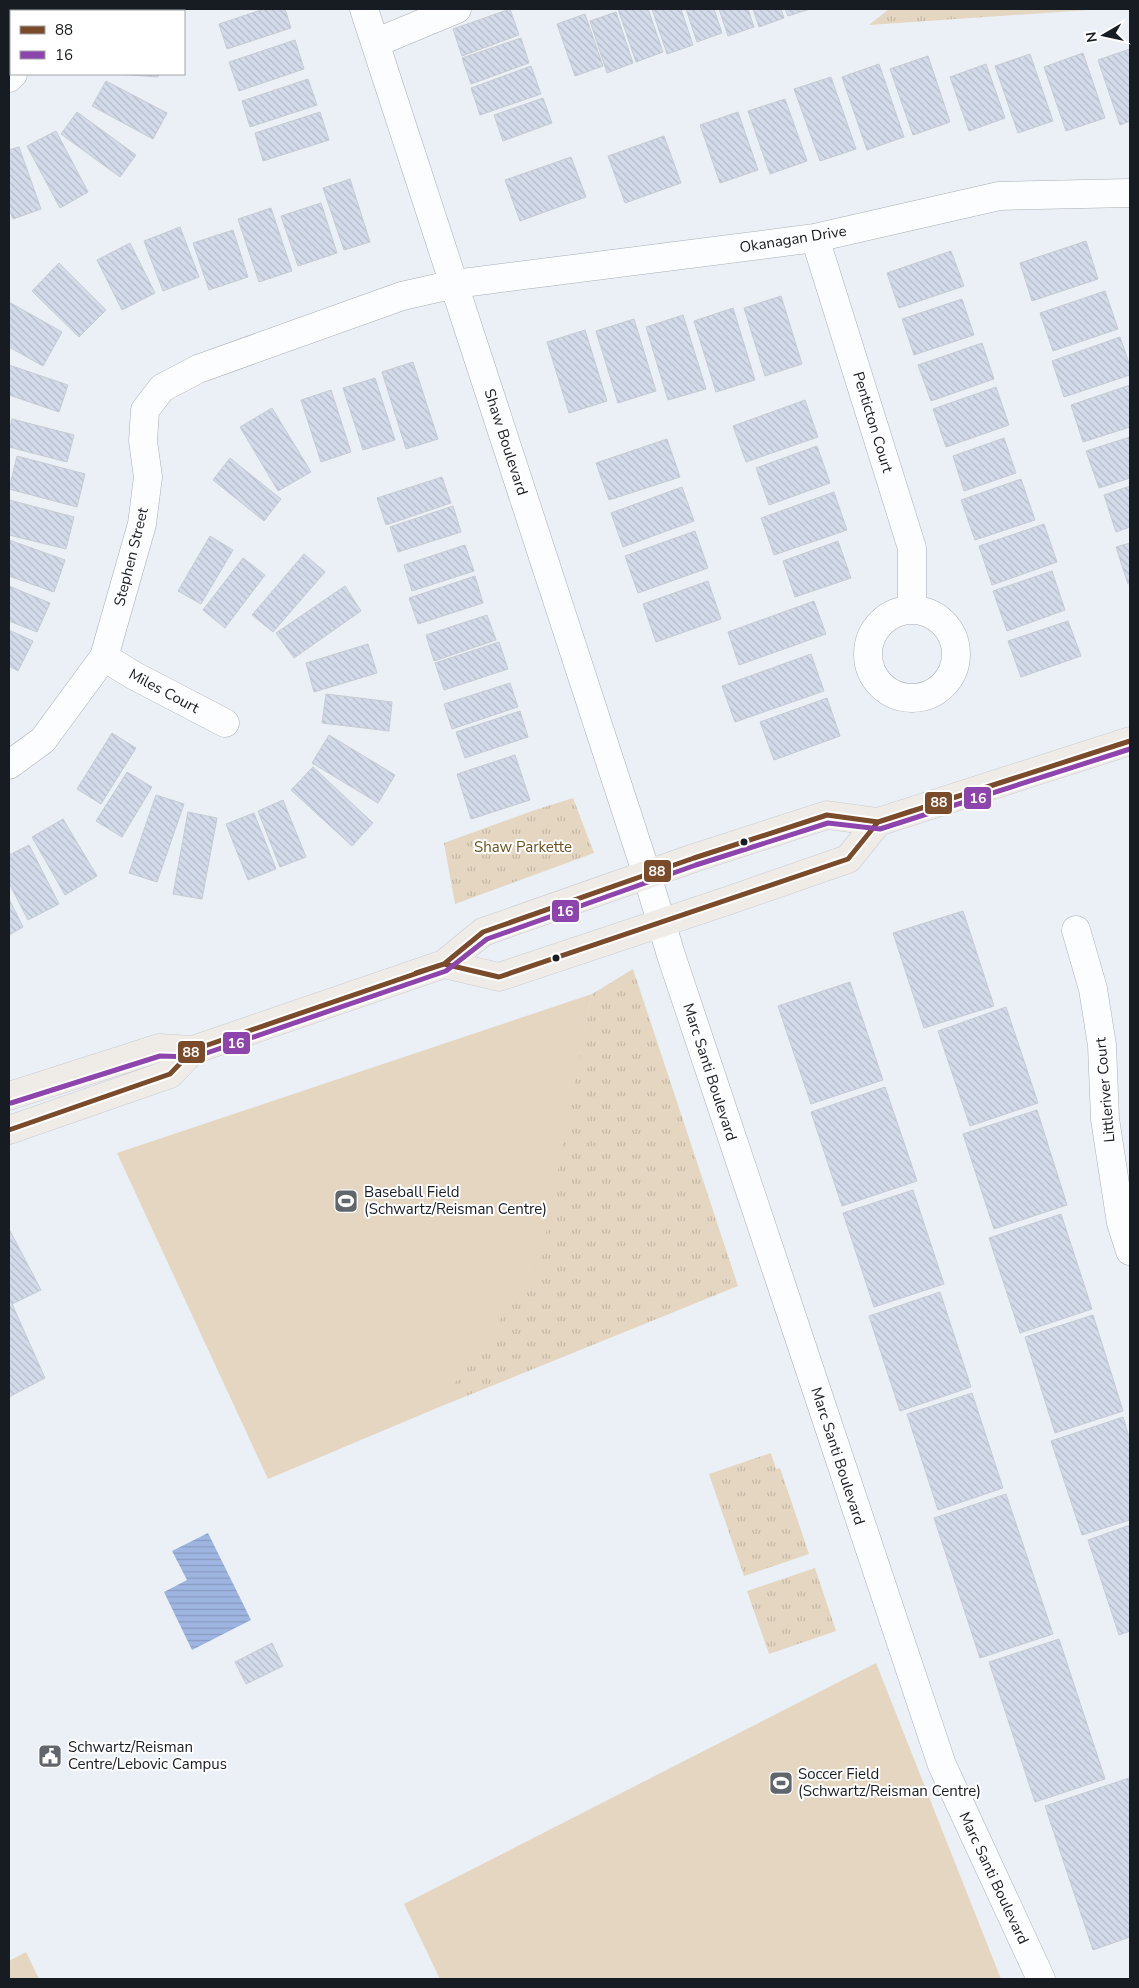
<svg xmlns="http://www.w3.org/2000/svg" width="1139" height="1988" viewBox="0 0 1139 1988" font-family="'Nunito Sans',sans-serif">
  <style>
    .park { fill: url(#park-tufts) }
    .garden { fill: #e4d6c0 }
    .water { fill: url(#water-rules) }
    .building { fill: url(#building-back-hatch); stroke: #c7cbd2 }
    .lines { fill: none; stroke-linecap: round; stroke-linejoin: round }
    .minor-casing { stroke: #aaaeb5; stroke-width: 29 }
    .major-casing { stroke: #c9ccd0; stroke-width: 29 }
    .minor { stroke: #fcfdfe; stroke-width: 28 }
    .major { stroke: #efece8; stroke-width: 28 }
    .bus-1-casing { stroke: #fff; stroke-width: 9 }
    .bus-2-casing { stroke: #fff; stroke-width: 9 }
    .bus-1 { stroke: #7a4b2a; stroke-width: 5 }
    .bus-2 { stroke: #8e44ad; stroke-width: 5 }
    .bus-dot { fill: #171b22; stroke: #fff; stroke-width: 2 }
    .labels { text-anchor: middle; stroke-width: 4; stroke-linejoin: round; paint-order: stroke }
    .street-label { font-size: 15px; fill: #171b22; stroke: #fff }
    .park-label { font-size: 15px; fill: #6b511f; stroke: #fff }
    .poi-label { font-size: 15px; fill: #171b22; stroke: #fff; text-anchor: start }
    .line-badge { stroke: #fff; stroke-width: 2 }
    .badge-label { font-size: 14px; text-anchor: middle; font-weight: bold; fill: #fff }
  </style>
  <defs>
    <pattern id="park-tufts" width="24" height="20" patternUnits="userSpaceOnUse" patternTransform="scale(1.25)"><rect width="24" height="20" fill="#e4d6c0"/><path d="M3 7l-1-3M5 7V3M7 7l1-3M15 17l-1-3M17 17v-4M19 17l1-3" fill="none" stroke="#c3b7a5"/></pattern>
    <pattern id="water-rules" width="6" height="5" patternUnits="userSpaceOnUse" patternTransform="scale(1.25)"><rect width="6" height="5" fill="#9fb5e1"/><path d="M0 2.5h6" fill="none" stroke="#889bc1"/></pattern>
    <pattern id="building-back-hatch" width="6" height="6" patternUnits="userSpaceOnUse" patternTransform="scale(1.25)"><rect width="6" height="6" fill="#d3dbea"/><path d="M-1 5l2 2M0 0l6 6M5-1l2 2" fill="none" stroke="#b4bbc8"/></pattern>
  </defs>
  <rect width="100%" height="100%" fill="#ebeff6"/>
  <!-- park -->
  <path class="park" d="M889,9h213l-233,16z
    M573,798l21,55 -139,51 -11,-61 88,-32z
    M633,969l105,317 -301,122 104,-158 51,-256z
    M771,1453l5,16 4,-1 29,86 -65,22 -35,-102z
    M815,1568l21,63 -67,23 -22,-63z"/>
  <!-- garden -->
  <path class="garden" d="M592,994l-47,244 -9,31 -99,139 -169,71 -151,-326z
    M876,1663l125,316h-561l-36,-75z
    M26,1952l13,27h-30v-18z"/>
  <!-- water -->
  <path class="water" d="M208,1533l43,87 -59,30 -28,-58 23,-12 -15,-29z"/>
  <!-- building -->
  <path class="building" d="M87,9h62l1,2h-63z
    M264,9h21l6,19 -64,21 -8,-25z
    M510,9l9,26 -57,21 -9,-27z
    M618,9h30l15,43 -27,10z
    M652,9h29l12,36 -26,9z
    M686,9h28l8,24 -25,9z
    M719,9h29l6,18 -26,9z
    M753,9h28l3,9 -25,9z
    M785,9h25l-22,7z
    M616,12l17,51 -26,10 -17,-52z
    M585,14l18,52 -28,10 -18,-52z
    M521,38l8,25 -58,21 -9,-26z
    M295,40l9,29 -65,22 -10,-29z
    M1130,49v72l-10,4 -22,-65z
    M1083,53l22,65 -39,13 -22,-64z
    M1030,54l23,67 -35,12 -23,-67z
    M928,56l22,66 -37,13 -23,-66z
    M879,64l25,73 -37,13 -25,-73z
    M986,64l19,54 -36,13 -19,-54z
    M531,66l10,28 -61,21 -9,-27z
    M117,74h41v3z
    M831,77l25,72 -36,12 -26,-72z
    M308,79l9,26 -67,22 -8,-26z
    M106,81l61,32 -14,26 -61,-33z
    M543,98l9,25 -49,18 -9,-26z
    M785,99l22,62 -37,13 -22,-63z
    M77,112l59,43 -16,22 -59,-43z
    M320,112l9,28 -66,21 -8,-28z
    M738,112l20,58 -38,13 -20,-58z
    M56,131l32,61 -28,16 -33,-62z
    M664,136l17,47 -56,20 -17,-47z
    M19,147l22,62 -28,10 -4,-10v-59z
    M571,157l15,40 -66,24 -15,-41z
    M350,179l20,63 -26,8 -21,-62z
    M321,203l16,50 -39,13 -17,-50z
    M271,208l21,63 -33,11 -21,-63z
    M180,227l19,50 -36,14 -19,-50z
    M233,230l15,47 -39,13 -16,-47z
    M1086,241l12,38 -66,22 -12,-38z
    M130,243l25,50 -33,17 -25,-50z
    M951,251l13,35 -65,22 -12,-35z
    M59,263l47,47 -27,27 -47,-46z
    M1105,291l13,38 -65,22 -13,-38z
    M781,296l21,68 -37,12 -21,-68z
    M962,299l12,36 -60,20 -12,-36z
    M9,302l53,30 -19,34 -34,-19z
    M733,308l22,72 -39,12 -22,-71z
    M683,315l23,74 -38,11 -22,-73z
    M634,319l22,72 -38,12 -22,-72z
    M585,330l22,71 -38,12 -22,-71z
    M1120,337l10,29v9l-66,22 -12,-36z
    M982,343l12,36 -63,22 -13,-36z
    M413,362l25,77 -32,10 -24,-77z
    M9,365l59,20 -9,27 -50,-17z
    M375,378l20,62 -32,10 -20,-62z
    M1130,385v42l-47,15 -12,-37z
    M996,387l13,38 -63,22 -13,-38z
    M331,390l20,62 -30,10 -20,-62z
    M805,400l13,37 -72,25 -13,-36z
    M272,408l39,64 -33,19 -38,-64z
    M12,419l62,16 -7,27 -58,-15v-16z
    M1130,437v41l-31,10 -13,-37z
    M1004,438l12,35 -52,18 -11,-35z
    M667,439l13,38 -71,23 -13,-37z
    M817,446l13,37 -61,22 -13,-37z
    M17,456l68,18 -8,33 -68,-18z
    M230,458l51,41 -17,22 -51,-41z
    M442,477l9,26 -65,22 -9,-27z
    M1021,479l14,41 -60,20 -14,-40z
    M1130,486v41l-14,5 -12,-37z
    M682,487l12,34 -71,26 -12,-34z
    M834,492l13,38 -73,25 -13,-37z
    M9,500l65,17 -8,32 -57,-14z
    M453,506l8,26 -63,20 -8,-25z
    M1044,524l13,38 -65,23 -13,-39z
    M695,531l13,37 -70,25 -13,-37z
    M210,536l23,14 -32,54 -23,-13z
    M9,540l56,20 -11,32 -45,-16z
    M838,541l13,37 -56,19 -12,-36z
    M1130,543v40l-2,1 -12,-37z
    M465,545l9,26 -62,20 -8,-26z
    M304,554l21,18 -52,60 -21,-17z
    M243,558l22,17 -40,53 -22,-18z
    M1052,571l13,39 -58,21 -14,-40z
    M475,576l8,27 -65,21 -9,-26z
    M708,581l13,38 -65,23 -13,-38z
    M9,586l41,17 -13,29 -28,-11z
    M345,586l16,25 -67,47 -18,-25z
    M814,601l12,33 -87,31 -11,-33z
    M487,615l9,25 -62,21 -8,-26z
    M1068,621l13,35 -60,21 -13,-36z
    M9,630l24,11 -15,30 -9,-5z
    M499,642l9,27 -64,21 -9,-27z
    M368,644l9,29 -63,19 -8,-29z
    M811,654l13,37 -89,31 -13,-36z
    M510,683l8,24 -66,22 -8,-25z
    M326,694l66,8 -3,29 -67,-8z
    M827,698l13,38 -66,24 -14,-38z
    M520,711l8,26 -63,21 -9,-26z
    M112,733l24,15 -35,56 -24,-15z
    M329,735l66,40 -17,28 -66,-40z
    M515,755l15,45 -59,19 -14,-45z
    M313,767l60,56 -21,23 -61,-56z
    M127,772l25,15 -30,50 -26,-16z
    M156,795l28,9 -27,78 -28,-9z
    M283,800l23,57 -26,10 -22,-56z
    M188,812l29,6 -15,81 -29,-5z
    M254,813l22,56 -28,11 -22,-56z
    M63,819l34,57 -32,19 -33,-58z
    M29,845l30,59 -31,16 -19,-37v-28z
    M9,899l14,28 -14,8z
    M963,911l31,95 -70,22 -31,-95z
    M850,982l33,98 -72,24 -33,-98z
    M1006,1007l32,96 -68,23 -32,-95z
    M885,1087l32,94 -75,25 -31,-94z
    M1037,1110l30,95 -73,24 -31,-95z
    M913,1190l31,94 -70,23 -31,-94z
    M1061,1214l31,95 -72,24 -31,-95z
    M9,1229l32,61 -29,14 33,74 -36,19z
    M940,1292l31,95 -71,24 -31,-95z
    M1093,1315l30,96 -68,22 -30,-96z
    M972,1393l31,95 -65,22 -31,-96z
    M1123,1417l7,23v80l-48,15 -31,-94z
    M1006,1494l47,140 -73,24 -46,-140z
    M1130,1525v106l-11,4 -31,-95z
    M1059,1639l46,140 -70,23 -46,-140z
    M272,1643l11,23 -37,18 -11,-22z
    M1129,1778l1,159 -37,13 -48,-144z"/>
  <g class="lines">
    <!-- minor casing -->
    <g class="minor-casing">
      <path id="minor" d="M364,9l283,866 24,80 271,810 99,214
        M9,11l2,2
        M375,43l82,-34
        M9,78l4,-4
        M815,238l97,310v61
        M868 654a44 44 0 1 1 88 0a44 44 0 1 1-88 0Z
        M104,657l29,18 92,48
        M9,765l34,-25 61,-83 38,-133 6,-47 -5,-36 2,-31 17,-22 36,-19 204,-73 53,-12 360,-46 184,-42 131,-3
        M1076,930l17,59 9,56 3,74 16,104 9,28"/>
    </g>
    <!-- major casing -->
    <g class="major-casing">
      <path id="major" d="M444,964l55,13 228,-76 121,-42 30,-37
        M9,1096l150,-48 34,2 251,-86 39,-32 211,-74 133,-43 51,7 252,-81
        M9,1130l161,-56 23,-24"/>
    </g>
    <!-- minor -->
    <use href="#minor" class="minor"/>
    <!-- major -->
    <use href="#major" class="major"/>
    <!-- bus-1 casing -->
    <g class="bus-1-casing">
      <path id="bus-1" d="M416,973l28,-9 39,-32 211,-74 133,-43 51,7 33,-11
        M9,1130l161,-56 23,-24 251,-86 55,13 349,-118 30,-37 252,-81"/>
    </g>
    <!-- bus-2 casing -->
    <g class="bus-2-casing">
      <path id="bus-2" d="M11,1103l149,-47 35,1 251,-86 41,-32 209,-74 132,-42 52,6 250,-80"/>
    </g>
    <!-- bus-1 -->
    <use href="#bus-1" class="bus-1"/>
    <!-- bus-2 -->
    <use href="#bus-2" class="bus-2"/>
  </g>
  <!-- icons -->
  <defs>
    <g id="stadium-square" transform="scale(1.25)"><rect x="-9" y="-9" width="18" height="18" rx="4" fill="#61656c" stroke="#fff"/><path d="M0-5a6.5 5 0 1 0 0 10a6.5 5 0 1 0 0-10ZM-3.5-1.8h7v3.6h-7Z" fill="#fff"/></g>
    <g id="civic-square" transform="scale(1.25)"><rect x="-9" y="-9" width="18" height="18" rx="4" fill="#61656c" stroke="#fff"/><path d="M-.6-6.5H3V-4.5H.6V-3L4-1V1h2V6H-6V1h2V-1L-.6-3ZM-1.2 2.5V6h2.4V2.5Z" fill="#fff"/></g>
  </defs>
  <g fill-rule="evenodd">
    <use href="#stadium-square" x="346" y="1201"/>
    <use href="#civic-square" x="50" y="1756"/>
    <use href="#stadium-square" x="781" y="1783"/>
  </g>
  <!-- markers -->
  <g class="bus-dot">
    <circle cx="744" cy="842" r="4.5"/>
    <circle cx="556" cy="958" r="4.5"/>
  </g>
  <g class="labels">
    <!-- street labels -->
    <g class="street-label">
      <text transform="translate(793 239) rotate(-9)" y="5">Okanagan Drive</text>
      <text transform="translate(873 422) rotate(73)" y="5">Penticton Court</text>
      <text transform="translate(506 442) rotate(72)" y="5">Shaw Boulevard</text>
      <text transform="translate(131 557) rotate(-76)" y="5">Stephen Street</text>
      <text transform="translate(164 691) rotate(28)" y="5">Miles Court</text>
      <text transform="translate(710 1072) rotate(72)" y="5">Marc Santi Boulevard</text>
      <text transform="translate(1105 1090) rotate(-95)" y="5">Littleriver Court</text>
      <text transform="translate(838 1456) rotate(72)" y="5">Marc Santi Boulevard</text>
      <text transform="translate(994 1878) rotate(65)" y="5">Marc Santi Boulevard</text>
    </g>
    <!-- park labels -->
    <g class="park-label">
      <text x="523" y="852">Shaw Parkette</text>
    </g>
    <!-- poi labels -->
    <g class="poi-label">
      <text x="364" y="1197">Baseball Field<tspan x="364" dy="17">(Schwartz/Reisman Centre)</tspan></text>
      <text x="68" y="1752">Schwartz/Reisman<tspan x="68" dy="17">Centre/Lebovic Campus</tspan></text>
      <text x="798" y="1779">Soccer Field<tspan x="798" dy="17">(Schwartz/Reisman Centre)</tspan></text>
    </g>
  </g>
  <g class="line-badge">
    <rect x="963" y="786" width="29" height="24" rx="5" fill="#8e44ad"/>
    <rect x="924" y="791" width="29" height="24" rx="5" fill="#7a4b2a"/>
    <rect x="643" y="859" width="29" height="24" rx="5" fill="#7a4b2a"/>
    <rect x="551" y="899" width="29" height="24" rx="5" fill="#8e44ad"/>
    <rect x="222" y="1031" width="29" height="24" rx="5" fill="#8e44ad"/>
    <rect x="177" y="1040" width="29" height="24" rx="5" fill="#7a4b2a"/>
  </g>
  <g class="badge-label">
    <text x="978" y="803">16</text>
    <text x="939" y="807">88</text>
    <text x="657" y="876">88</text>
    <text x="565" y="916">16</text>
    <text x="236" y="1048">16</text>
    <text x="191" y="1057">88</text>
  </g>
  <!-- border -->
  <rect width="1139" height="1988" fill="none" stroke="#171b22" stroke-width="20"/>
  <!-- legend -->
  <rect x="10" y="10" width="175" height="65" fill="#ffffff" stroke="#a2a4a7"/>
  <rect x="20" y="26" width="25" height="8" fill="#7a4b2a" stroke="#a2a4a7"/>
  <text x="55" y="35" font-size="15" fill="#171b22">88</text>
  <rect x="20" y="51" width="25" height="8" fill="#8e44ad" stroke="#a2a4a7"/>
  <text x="55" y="60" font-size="15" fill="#171b22">16</text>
  <!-- north arrow -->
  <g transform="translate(1104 35) rotate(261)" stroke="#ffffff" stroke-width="4" paint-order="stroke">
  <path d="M0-4L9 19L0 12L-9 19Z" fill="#171b22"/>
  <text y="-8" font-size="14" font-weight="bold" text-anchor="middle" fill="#171b22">N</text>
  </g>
</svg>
